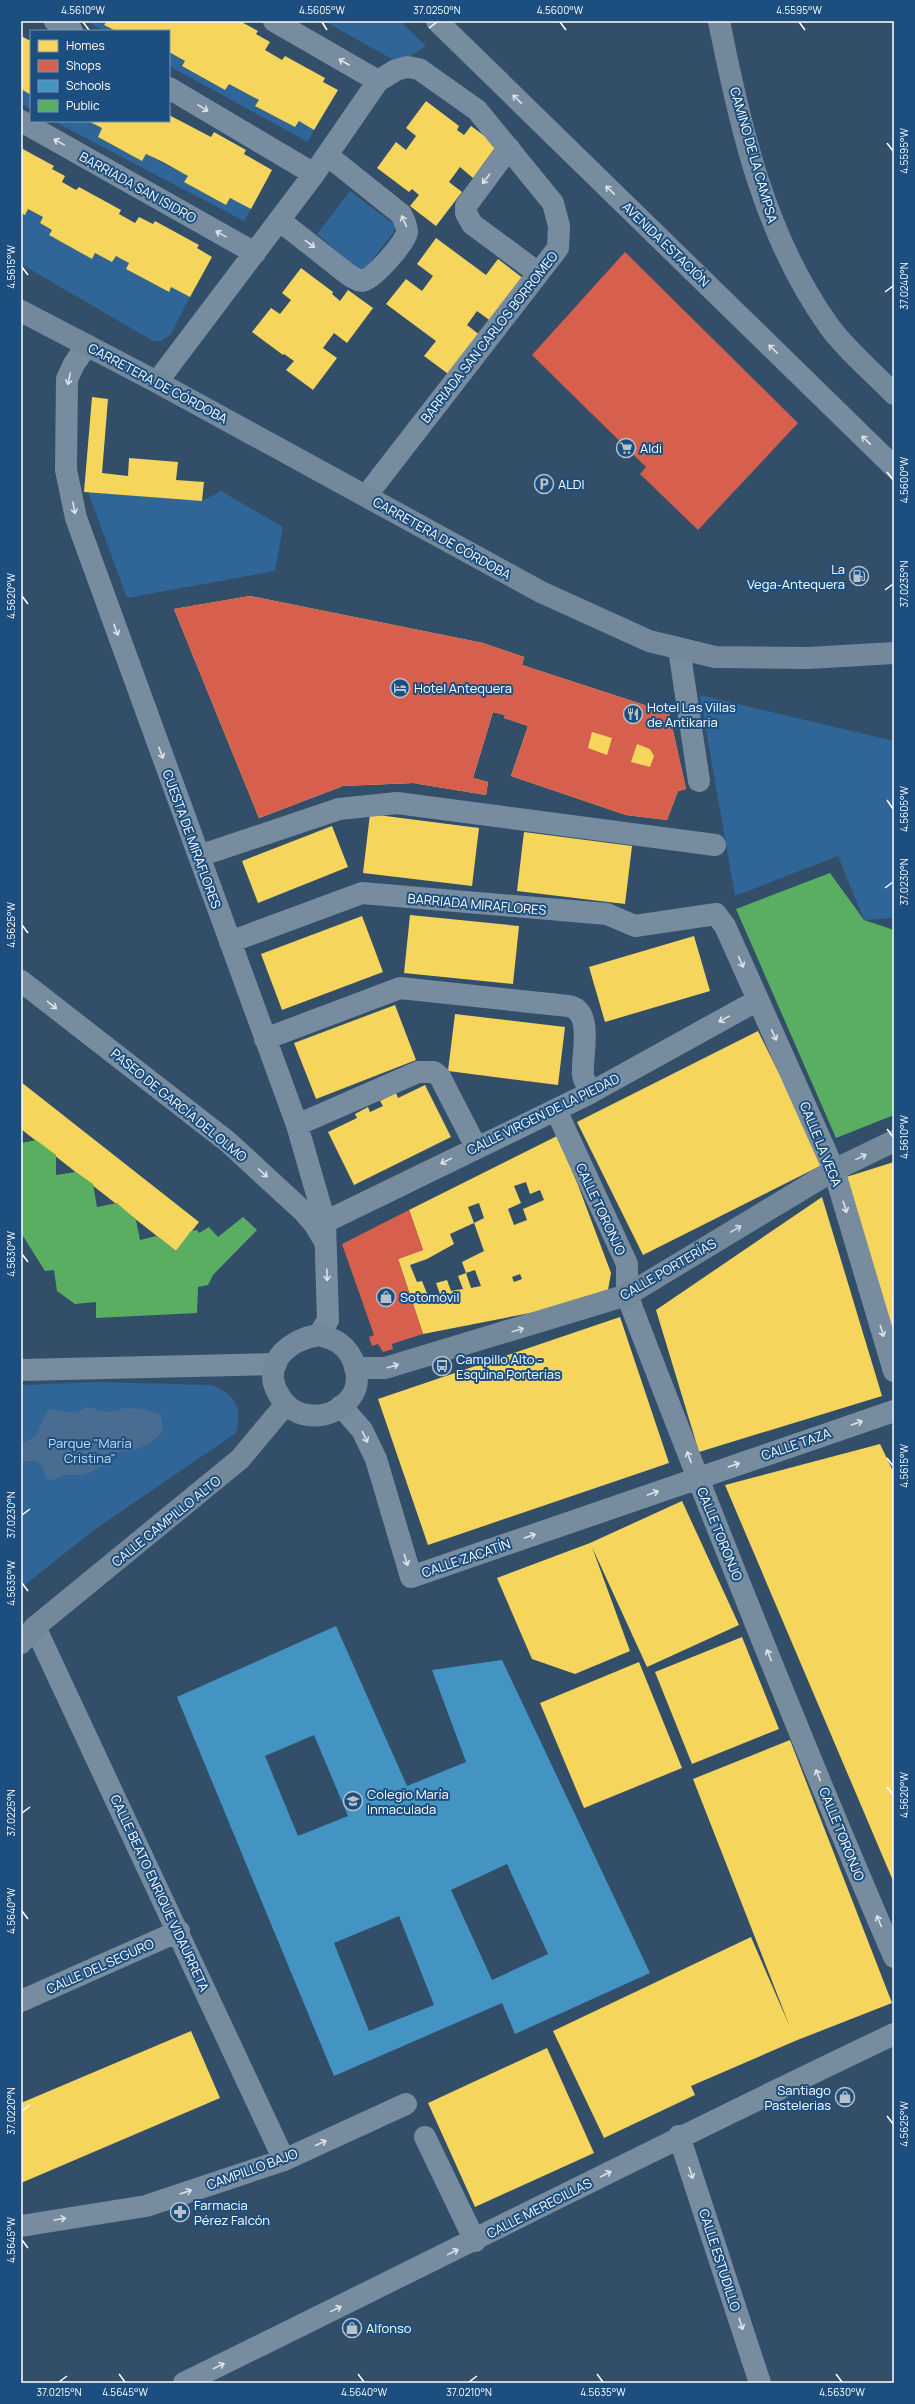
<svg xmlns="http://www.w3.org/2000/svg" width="915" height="2404" viewBox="0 0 915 2404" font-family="Manrope,sans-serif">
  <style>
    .green { fill: #2f6597 }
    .water { fill: #486d90 }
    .homes { fill: #f6d55c; fill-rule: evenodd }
    .shops { fill: #d6604d; fill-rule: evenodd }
    .schools { fill: #4393c3; fill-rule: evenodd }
    .public { fill: #5aae61 }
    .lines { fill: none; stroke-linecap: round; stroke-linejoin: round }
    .street { stroke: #788c9f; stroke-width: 22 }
    .secondary { stroke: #73889b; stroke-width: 22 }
    .oneway { stroke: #dde2e7 }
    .oneway2 { stroke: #d5dbe1 }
    .ticks { fill: none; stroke: #fff; stroke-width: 1.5 }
    .labels { text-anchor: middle; stroke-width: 4; stroke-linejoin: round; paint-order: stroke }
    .street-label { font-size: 13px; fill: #fff; stroke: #1c4f7f }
    .poi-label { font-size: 13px; fill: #fff; stroke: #1c4f7f; text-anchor: start }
    .park-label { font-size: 13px; fill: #c3dff7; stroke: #1c4f7f }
    .neatline { fill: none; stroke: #fff; stroke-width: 1.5 }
    .ticks-label { font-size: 10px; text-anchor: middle; fill: #fff }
  </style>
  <rect width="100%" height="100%" fill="#324e69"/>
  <!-- green -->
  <path class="green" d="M90,21h17l-2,4 11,6h-12l-15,-8z
    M324,21h76l26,25 -27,17z
    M169,52l16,9 -3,5 43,24 4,-6 30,16 -4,6 40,21 4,-6 15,9 -6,12 -139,-76z
    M21,89l10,6v14l-10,-5z
    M53,121h35l14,7 -4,9 44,24 4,-7 42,22 -4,6 42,23 4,-7 21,11 -7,12z
    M350,191l45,34 -1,7 -30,38h-6l-41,-36z
    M28,209l15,8 -3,6 12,7 -3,5 43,24 3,-6 17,9 4,-6 13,7 -3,6 42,23 3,-5 19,10 -19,37 -10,7h-8l-132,-77v-51l4,2z
    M221,491l62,36 -8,44 -148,27 -39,-106 114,9z
    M700,695l194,46v177l-30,2 -26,-64 -103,40z
    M98,1382l114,3c25,11 30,22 24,48l-142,97 -73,58v-203z"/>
  <!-- water -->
  <path class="water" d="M87,1407l21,5 18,-4 19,1 16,6 2,16c-13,14 -25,21 -46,21l-14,14 -19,9h-19l-12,5 -7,-1 -3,-12 -7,-6h-15v-17l15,-8 12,-27 28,4z"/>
  <!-- homes -->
  <path class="homes" d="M107,21h133l18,10 -2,3 14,8 -5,8 17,10 3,-4 40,22 -2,4 15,8 -24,40 -15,-9 -4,6 -40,-21 4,-6 -30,-16 -4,6 -43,-24 3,-5 -16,-9v-21h-53l-12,-6z
    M21,36l10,5v54l-10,-6z
    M426,101l33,25 -2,4 7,5 7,-9 26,19 -24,33 -13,-11 -11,15 13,10 -26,34 -26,-20 9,-11 -7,-6 -3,3 -32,-24 19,-26 10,8 10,-14 -10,-8z
    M169,115l42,22 3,-5 32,18 -2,4 28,16 -21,39 -21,-11 -4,7 -42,-23 4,-6 -25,-14 -17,-8 -4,7 -44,-24 4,-9 -14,-7h81z
    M21,148l33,18 -2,3 13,7 -3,6 14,8 3,-3 42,23 -2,4 16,9 4,-6 14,7 2,-3 44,24 -2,3 15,9 -22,40 -19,-10 -2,5 -43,-23 3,-6 -13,-7 -4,6 -17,-9 -3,6 -43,-24 3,-5 -12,-7 3,-6 -15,-8 -3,6 -4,-2z
    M436,238l50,37 12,-16 26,20 -32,43 -15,-11 -10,14 14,11 -30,40 -27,-20 12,-15 -50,-37 20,-25 16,12 11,-15 -16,-12z
    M301,268l32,24 -1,2 8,7 8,-11 25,18 -26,35 -13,-10 -11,15 14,10 -24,32 -27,-20 8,-9 -10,-7 -1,1 -31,-23 19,-24 9,6 11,-14 -9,-7z
    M92,397l16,2 -6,74 26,3 1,-18 49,4 -2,18 28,2 -2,19 -118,-9z
    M250,596l233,47 41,14 -2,8 147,48 17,76 -8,2 -11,29 -41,-5 -115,-39 17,-50 -24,-8 1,-3 -12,-3 -20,66 15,4 -2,13 -73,-12 -70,3 -84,32 -85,-209z
    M370,814l109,14 -7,58 -109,-13z
    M332,826l16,41 -90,36 -16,-42z
    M524,832l108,14 -7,58 -108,-13z
    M410,915l109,11 -6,58 -109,-11z
    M362,916l21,56 -101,38 -21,-56z
    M694,936l16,55 -105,31 -16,-55z
    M395,1005l21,55 -100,39 -22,-56z
    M455,1014l110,13 -7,58 -110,-14z
    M758,1031l66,133 -181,91 -66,-133z
    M21,1082l178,140 -23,29 -155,-122z
    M425,1085l26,52 -97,48 -26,-53 29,-14 -2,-4 13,-7 2,5 13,-6 -3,-5 16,-8 2,5z
    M557,1136l21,49 33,88 -3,17 -73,22 -112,22 -25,-75 25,-9 -14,-40zM526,1182l4,12 10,-4 4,10 -21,9 4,11 -13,5 -6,-16 13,-6 -7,-17zM479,1203l5,15 -10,5 10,28 -22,11 4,11 9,-3 6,16 -10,2 -5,-15 -8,3 5,13 -12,2 -4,-11 -11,3 4,11 -12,2 -6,-15 -5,1 -7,-17 17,-6 27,-15 -4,-10 24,-11 -6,-16zM520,1274l2,5 -8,3 -2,-5z
    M894,1162v174l-51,-158z
    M822,1197l60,199 -183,56 -43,-142z
    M620,1317l49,146 -241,82 -50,-146z
    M880,1444l14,29v410l-169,-398z
    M682,1501l57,124 -92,42 -55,-120 38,104 -55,23 -43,-15 -35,-81 93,-35z
    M742,1637l37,92 -87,35 -37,-92z
    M639,1662l43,106 -98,40 -44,-105z
    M790,1740l102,263 -97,38 -104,45 4,9 -91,43 -51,-107 198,-94 39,90 -97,-248z
    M191,2031l29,67 -199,85v-80z
    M547,2048l47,105 -119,54 -47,-104z"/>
  <!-- shops -->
  <path class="shops" d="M625,252l173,171 -100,107 -58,-56 6,-7 -114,-112z
    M250,596l233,47 41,14 -2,8 147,48 17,76 -8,2 -11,29 -41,-5 -115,-39 17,-50 -24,-8 1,-3 -12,-3 -20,66 15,4 -2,13 -73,-12 -70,3 -84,32 -85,-209zM592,732l20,6 -5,17 -19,-7zM637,744l13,5 4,7 -4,11 -19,-5z
    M409,1210l14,40 -25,9 25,75 -31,10 1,5 -10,3 -5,-8 -6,2 -3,-9 5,-2 -32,-91z"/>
  <!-- schools -->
  <path class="schools" d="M336,1626l71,160 59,-24 -34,-92 70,-10 148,313 -135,61 -13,-31 -168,73 -157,-379zM314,1735l34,81 -50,20 -33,-80zM507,1864l41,90 -56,26 -41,-90zM399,1916l35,89 -65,26 -35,-88z"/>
  <!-- public -->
  <path class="public" d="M830,873l34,47 30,10v185l-58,23 -100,-229z
    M36,1140l20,15v20l20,-3 17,12 4,23 20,-4 19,17 4,20 17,-4 19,15 15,-20 6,-1 2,3 10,-6 9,10 25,-20 14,13 -44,45 -5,10 -10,2 -1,26 -101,5v-16l-21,2 -18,-13 -3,-21 -9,1 -24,-38v-90z"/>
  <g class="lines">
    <!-- street -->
    <path class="street" d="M55,21l17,10
      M274,21l104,60
      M437,21l457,446
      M169,88l145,86
      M21,121l234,132
      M509,148l-43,58v7l6,11 66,49
      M279,220l66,52c5,4 11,8 17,9 10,0 44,-39 45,-49 0,-7 -3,-12 -6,-18l-74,-59
      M87,345l-13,19 -7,15 -1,91 10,48 221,607 28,97 3,98 -9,15
      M157,382l157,-208 64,-93 18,-11 11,-3 12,2 58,41 76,93 6,23 -1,22 -192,248
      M679,649l20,132
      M199,856l140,-47 58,-6 318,42
      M230,942l132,-49 245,21 28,12 81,-12 9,12 109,244 60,201
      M21,981l207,161 76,70 11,13 9,15
      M265,1039l135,-51 168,18c27,4 13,51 15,69 1,6 5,12 7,18
      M556,1110l71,154v31c85,222 173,444 267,662
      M297,1125l121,-53h16l6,5 36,70
      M325,1222l265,-129 168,-93
      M21,1370l255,-6
      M341,1406l21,24 14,29 35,118 483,-166
      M35,1627l249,533
      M21,2001l158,-70
      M679,2136l81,247
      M425,2137l50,104
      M21,2226l125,-20 138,-46 122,-56
      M184,2383c237,-116 472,-236 710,-349"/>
    <!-- secondary -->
    <path class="secondary" d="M719,21c21,106 46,216 110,305 15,22 46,48 65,68
      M21,311l136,71 384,210 108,49 66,16 93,1 86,-5
      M319,1335c7,2 15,4 20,8 16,11 24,38 12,54 -19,25 -57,25 -72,-2 -19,-31 10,-56 40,-60z
      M355,1368h30l242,-73 207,-125 60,-29
      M21,1643l14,-16 205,-168 46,-55"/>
  </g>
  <!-- one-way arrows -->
  <defs><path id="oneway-shaft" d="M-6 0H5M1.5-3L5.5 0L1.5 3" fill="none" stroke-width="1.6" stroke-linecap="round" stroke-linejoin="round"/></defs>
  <g class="oneway">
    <use href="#oneway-shaft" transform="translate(344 62) rotate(-150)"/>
    <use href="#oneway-shaft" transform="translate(517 99) rotate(-136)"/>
    <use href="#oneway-shaft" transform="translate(203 108) rotate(31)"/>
    <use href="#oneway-shaft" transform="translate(59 142) rotate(-151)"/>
    <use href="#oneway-shaft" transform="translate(486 179) rotate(127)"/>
    <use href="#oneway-shaft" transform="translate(610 190) rotate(-136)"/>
    <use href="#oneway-shaft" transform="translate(404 221) rotate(-114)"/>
    <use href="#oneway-shaft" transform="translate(221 234) rotate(-151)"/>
    <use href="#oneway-shaft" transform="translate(310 244) rotate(37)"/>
    <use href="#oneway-shaft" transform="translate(773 349) rotate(-136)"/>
    <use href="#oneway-shaft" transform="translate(69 379) rotate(103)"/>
    <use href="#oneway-shaft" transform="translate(866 440) rotate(-136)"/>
    <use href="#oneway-shaft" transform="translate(74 508) rotate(79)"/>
    <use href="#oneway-shaft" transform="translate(116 630) rotate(70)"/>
    <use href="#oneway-shaft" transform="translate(161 753) rotate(70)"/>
    <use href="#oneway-shaft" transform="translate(741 962) rotate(66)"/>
    <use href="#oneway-shaft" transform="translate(52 1005) rotate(38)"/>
    <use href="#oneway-shaft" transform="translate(724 1019) rotate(151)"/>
    <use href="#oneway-shaft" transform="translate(774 1035) rotate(66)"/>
    <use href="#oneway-shaft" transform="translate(446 1161) rotate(154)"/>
    <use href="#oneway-shaft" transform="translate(263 1173) rotate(42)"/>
    <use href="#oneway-shaft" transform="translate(845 1207) rotate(73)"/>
    <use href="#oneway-shaft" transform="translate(327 1275) rotate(88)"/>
    <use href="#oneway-shaft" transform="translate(882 1331) rotate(73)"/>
    <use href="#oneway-shaft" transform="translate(857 1423) rotate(-19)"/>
    <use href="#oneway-shaft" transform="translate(365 1437) rotate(65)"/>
    <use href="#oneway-shaft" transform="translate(689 1457) rotate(-111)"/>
    <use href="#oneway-shaft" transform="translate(734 1465) rotate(-19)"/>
    <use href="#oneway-shaft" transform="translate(653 1493) rotate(-19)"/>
    <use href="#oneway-shaft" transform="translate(530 1536) rotate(-19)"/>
    <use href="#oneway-shaft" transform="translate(406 1560) rotate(73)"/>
    <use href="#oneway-shaft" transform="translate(769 1655) rotate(-112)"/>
    <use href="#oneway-shaft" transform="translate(818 1775) rotate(-112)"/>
    <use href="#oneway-shaft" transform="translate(879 1921) rotate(-113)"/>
    <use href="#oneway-shaft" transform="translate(321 2143) rotate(-25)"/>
    <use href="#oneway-shaft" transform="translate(691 2173) rotate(72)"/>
    <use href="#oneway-shaft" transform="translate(606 2174) rotate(-27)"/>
    <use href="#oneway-shaft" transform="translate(186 2192) rotate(-18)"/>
    <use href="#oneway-shaft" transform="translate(60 2219) rotate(-9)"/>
    <use href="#oneway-shaft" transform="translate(453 2252) rotate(-26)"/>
    <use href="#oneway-shaft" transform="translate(336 2309) rotate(-26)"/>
    <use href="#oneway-shaft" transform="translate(741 2324) rotate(72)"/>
    <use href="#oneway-shaft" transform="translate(219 2366) rotate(-26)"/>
  </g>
  <g class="oneway2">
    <use href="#oneway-shaft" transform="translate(861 1157) rotate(-26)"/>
    <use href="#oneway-shaft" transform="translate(736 1229) rotate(-31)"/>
    <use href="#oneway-shaft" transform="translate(518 1330) rotate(-17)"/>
    <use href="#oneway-shaft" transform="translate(393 1366) rotate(-16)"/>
  </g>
  <!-- ticks -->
  <path class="ticks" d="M83,22l6,8M322,22l5,8M560,22l6,8M799,22l6,8M429,28l8,-6M887,143l6,8M22,267l6,8M885,292l8,-6M887,472l6,8M885,590l8,-6M22,596l6,8M887,800l6,9M885,888l8,-6M22,925l6,8M887,1129l6,8M22,1254l6,8M887,1458l6,8M22,1515l8,-6M22,1583l6,8M887,1787l6,8M22,1813l8,-6M22,1911l6,8M22,2111l8,-6M887,2116l6,8M22,2240l6,8M119,2374l6,8M358,2374l6,8M597,2374l6,8M836,2374l6,8M59,2382l8,-6M469,2382l8,-6"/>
  <!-- icons -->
  <defs>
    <g id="supermarket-ring" transform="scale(1)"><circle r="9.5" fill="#1c4f7f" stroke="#b7c1ca" stroke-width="1.5"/><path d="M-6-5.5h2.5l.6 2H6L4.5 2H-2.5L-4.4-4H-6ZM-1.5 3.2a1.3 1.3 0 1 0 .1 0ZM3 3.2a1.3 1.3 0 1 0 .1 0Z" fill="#b7c1ca"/></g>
    <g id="parking-ring" transform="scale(1)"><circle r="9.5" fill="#1c4f7f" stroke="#b7c1ca" stroke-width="1.5"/><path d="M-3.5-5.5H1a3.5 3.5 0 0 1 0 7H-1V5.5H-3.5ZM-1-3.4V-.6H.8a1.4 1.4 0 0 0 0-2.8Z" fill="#b7c1ca"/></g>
    <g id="fuel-ring" transform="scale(1)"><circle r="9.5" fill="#1c4f7f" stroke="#b7c1ca" stroke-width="1.5"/><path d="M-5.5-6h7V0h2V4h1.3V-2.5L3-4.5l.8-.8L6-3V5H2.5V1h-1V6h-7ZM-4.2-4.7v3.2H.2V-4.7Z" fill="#b7c1ca"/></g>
    <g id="hotel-ring" transform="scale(1)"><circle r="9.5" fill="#1c4f7f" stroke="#b7c1ca" stroke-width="1.5"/><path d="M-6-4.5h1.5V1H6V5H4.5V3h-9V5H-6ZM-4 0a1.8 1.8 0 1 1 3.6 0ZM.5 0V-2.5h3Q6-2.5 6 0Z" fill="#b7c1ca"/></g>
    <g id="restaurant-ring" transform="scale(1)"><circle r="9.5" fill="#1c4f7f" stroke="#b7c1ca" stroke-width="1.5"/><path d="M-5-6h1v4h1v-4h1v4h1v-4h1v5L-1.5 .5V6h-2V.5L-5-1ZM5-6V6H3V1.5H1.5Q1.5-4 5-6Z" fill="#b7c1ca"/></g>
    <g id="shop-ring" transform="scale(1)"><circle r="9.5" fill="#1c4f7f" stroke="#b7c1ca" stroke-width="1.5"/><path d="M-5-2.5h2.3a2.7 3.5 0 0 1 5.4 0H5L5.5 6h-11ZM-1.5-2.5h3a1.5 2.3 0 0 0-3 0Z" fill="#b7c1ca"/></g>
    <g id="bus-ring" transform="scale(1)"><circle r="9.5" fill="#1c4f7f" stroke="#b7c1ca" stroke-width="1.5"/><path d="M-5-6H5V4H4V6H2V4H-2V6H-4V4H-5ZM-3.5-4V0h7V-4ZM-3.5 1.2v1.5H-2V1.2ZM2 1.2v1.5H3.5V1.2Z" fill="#b7c1ca"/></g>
    <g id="school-ring" transform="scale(1)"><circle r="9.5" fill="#1c4f7f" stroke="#b7c1ca" stroke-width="1.5"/><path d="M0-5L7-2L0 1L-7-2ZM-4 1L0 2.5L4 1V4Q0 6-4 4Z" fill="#b7c1ca"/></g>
    <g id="pharmacy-ring" transform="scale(1)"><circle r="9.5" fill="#1c4f7f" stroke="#b7c1ca" stroke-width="1.5"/><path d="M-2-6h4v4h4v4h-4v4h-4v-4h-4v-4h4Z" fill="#b7c1ca"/></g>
  </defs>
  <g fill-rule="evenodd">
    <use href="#supermarket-ring" x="626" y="448"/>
    <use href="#parking-ring" x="544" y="484"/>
    <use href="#fuel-ring" x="859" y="576"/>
    <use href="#hotel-ring" x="400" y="688"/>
    <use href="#restaurant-ring" x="633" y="714"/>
    <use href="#shop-ring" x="386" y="1297"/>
    <use href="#bus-ring" x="442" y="1366"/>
    <use href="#school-ring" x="353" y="1801"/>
    <use href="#shop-ring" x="845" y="2097"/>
    <use href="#pharmacy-ring" x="180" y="2212"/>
    <use href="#shop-ring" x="352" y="2328"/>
  </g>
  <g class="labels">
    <!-- street labels -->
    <g class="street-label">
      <text transform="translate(754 155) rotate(74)" y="5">CAMINO DE LA CAMPSA</text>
      <text transform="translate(138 187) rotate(29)" y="5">BARRIADA SAN ISIDRO</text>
      <text transform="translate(666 244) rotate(44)" y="5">AVENIDA ESTACIÓN</text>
      <text transform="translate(489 337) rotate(-52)" y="5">BARRIADA SAN CARLOS BORROMEO</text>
      <text transform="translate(158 383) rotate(28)" y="5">CARRETERA DE CÓRDOBA</text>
      <text transform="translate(442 538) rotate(29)" y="5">CARRETERA DE CÓRDOBA</text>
      <text transform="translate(192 839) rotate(70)" y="5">CUESTA DE MIRAFLORES</text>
      <text transform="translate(477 904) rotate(5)" y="5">BARRIADA MIRAFLORES</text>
      <text transform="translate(179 1105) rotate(39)" y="5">PASEO DE GARCÍA DEL OLMO</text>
      <text transform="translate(543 1114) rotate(-26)" y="5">CALLE VIRGEN DE LA PIEDAD</text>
      <text transform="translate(821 1144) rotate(68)" y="5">CALLE LA VEGA</text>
      <text transform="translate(601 1209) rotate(65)" y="5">CALLE TORONJO</text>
      <text transform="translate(668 1269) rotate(-30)" y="5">CALLE PORTERÍAS</text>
      <text transform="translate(796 1444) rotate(-19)" y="5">CALLE TAZA</text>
      <text transform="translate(166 1521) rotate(-39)" y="5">CALLE CAMPILLO ALTO</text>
      <text transform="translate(720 1534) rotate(68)" y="5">CALLE TORONJO</text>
      <text transform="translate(466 1558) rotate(-19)" y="5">CALLE ZACATÍN</text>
      <text transform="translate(842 1834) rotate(68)" y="5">CALLE TORONJO</text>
      <text transform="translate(160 1893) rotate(65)" y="5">CALLE BEATO ENRIQUE VIDAURRETA</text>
      <text transform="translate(100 1966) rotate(-24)" y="5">CALLE DEL SEGURO</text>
      <text transform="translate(252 2169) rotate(-20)" y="5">CAMPILLO BAJO</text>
      <text transform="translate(539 2208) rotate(-27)" y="5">CALLE MERECILLAS</text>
      <text transform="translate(720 2260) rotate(72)" y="5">CALLE ESTUDILLO</text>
    </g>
    <!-- poi labels -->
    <g class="poi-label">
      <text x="640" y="453">Aldi</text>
      <text x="558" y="489">ALDI</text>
      <text x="845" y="574" text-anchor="end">La<tspan x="845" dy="15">Vega-Antequera</tspan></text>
      <text x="414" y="693">Hotel Antequera</text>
      <text x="647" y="712">Hotel Las Villas<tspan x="647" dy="15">de Antikaria</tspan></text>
      <text x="400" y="1302">Sotomóvil</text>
      <text x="456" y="1364">Campillo Alto -<tspan x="456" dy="15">Esquina Porterías</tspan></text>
      <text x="367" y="1799">Colegio María<tspan x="367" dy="15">Inmaculada</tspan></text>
      <text x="831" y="2095" text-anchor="end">Santiago<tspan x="831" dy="15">Pastelerias</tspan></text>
      <text x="194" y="2210">Farmacia<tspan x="194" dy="15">Pérez Falcón</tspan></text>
      <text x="366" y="2333">Alfonso</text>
    </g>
    <!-- park labels -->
    <g class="park-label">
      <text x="90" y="1448">Parque "María<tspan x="90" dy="15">Cristina"</tspan></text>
    </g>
  </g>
  <!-- border -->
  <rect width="915" height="2404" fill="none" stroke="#1c4f7f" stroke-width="44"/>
  <!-- legend -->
  <rect x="30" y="30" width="140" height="92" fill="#1c4f7f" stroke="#7795b2"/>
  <rect x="38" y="40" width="20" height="12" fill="#f6d55c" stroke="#7795b2"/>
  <text x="66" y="50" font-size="12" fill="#ffffff">Homes</text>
  <rect x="38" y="60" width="20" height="12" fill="#d6604d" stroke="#7795b2"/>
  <text x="66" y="70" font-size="12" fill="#ffffff">Shops</text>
  <rect x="38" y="80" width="20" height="12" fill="#4393c3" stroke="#7795b2"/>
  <text x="66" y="90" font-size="12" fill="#ffffff">Schools</text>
  <rect x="38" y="100" width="20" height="12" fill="#5aae61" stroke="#7795b2"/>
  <text x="66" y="110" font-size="12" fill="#ffffff">Public</text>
  <rect x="22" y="22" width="871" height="2360" class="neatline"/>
  <g class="ticks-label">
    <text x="83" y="14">4.5610°W</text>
    <text x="322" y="14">4.5605°W</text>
    <text x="437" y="14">37.0250°N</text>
    <text x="560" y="14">4.5600°W</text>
    <text x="799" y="14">4.5595°W</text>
    <text transform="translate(904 151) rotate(-90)" y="4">4.5595°W</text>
    <text transform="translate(11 267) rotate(-90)" y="4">4.5615°W</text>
    <text transform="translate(904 286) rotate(-90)" y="4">37.0240°N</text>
    <text transform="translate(904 480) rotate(-90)" y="4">4.5600°W</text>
    <text transform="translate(904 584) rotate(-90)" y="4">37.0235°N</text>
    <text transform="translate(11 596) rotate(-90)" y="4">4.5620°W</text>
    <text transform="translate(904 809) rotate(-90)" y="4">4.5605°W</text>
    <text transform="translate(904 882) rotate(-90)" y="4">37.0230°N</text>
    <text transform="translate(11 925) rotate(-90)" y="4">4.5625°W</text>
    <text transform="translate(904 1137) rotate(-90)" y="4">4.5610°W</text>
    <text transform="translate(11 1254) rotate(-90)" y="4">4.5630°W</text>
    <text transform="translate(904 1466) rotate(-90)" y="4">4.5615°W</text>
    <text transform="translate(11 1515) rotate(-90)" y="4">37.0230°N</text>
    <text transform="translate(11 1583) rotate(-90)" y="4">4.5635°W</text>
    <text transform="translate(904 1795) rotate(-90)" y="4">4.5620°W</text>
    <text transform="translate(11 1813) rotate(-90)" y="4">37.0225°N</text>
    <text transform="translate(11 1911) rotate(-90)" y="4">4.5640°W</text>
    <text transform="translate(11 2111) rotate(-90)" y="4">37.0220°N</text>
    <text transform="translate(904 2124) rotate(-90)" y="4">4.5625°W</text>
    <text transform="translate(11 2240) rotate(-90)" y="4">4.5645°W</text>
    <text x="59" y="2396">37.0215°N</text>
    <text x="125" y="2396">4.5645°W</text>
    <text x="364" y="2396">4.5640°W</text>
    <text x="469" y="2396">37.0210°N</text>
    <text x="603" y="2396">4.5635°W</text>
    <text x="842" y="2396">4.5630°W</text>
  </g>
</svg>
